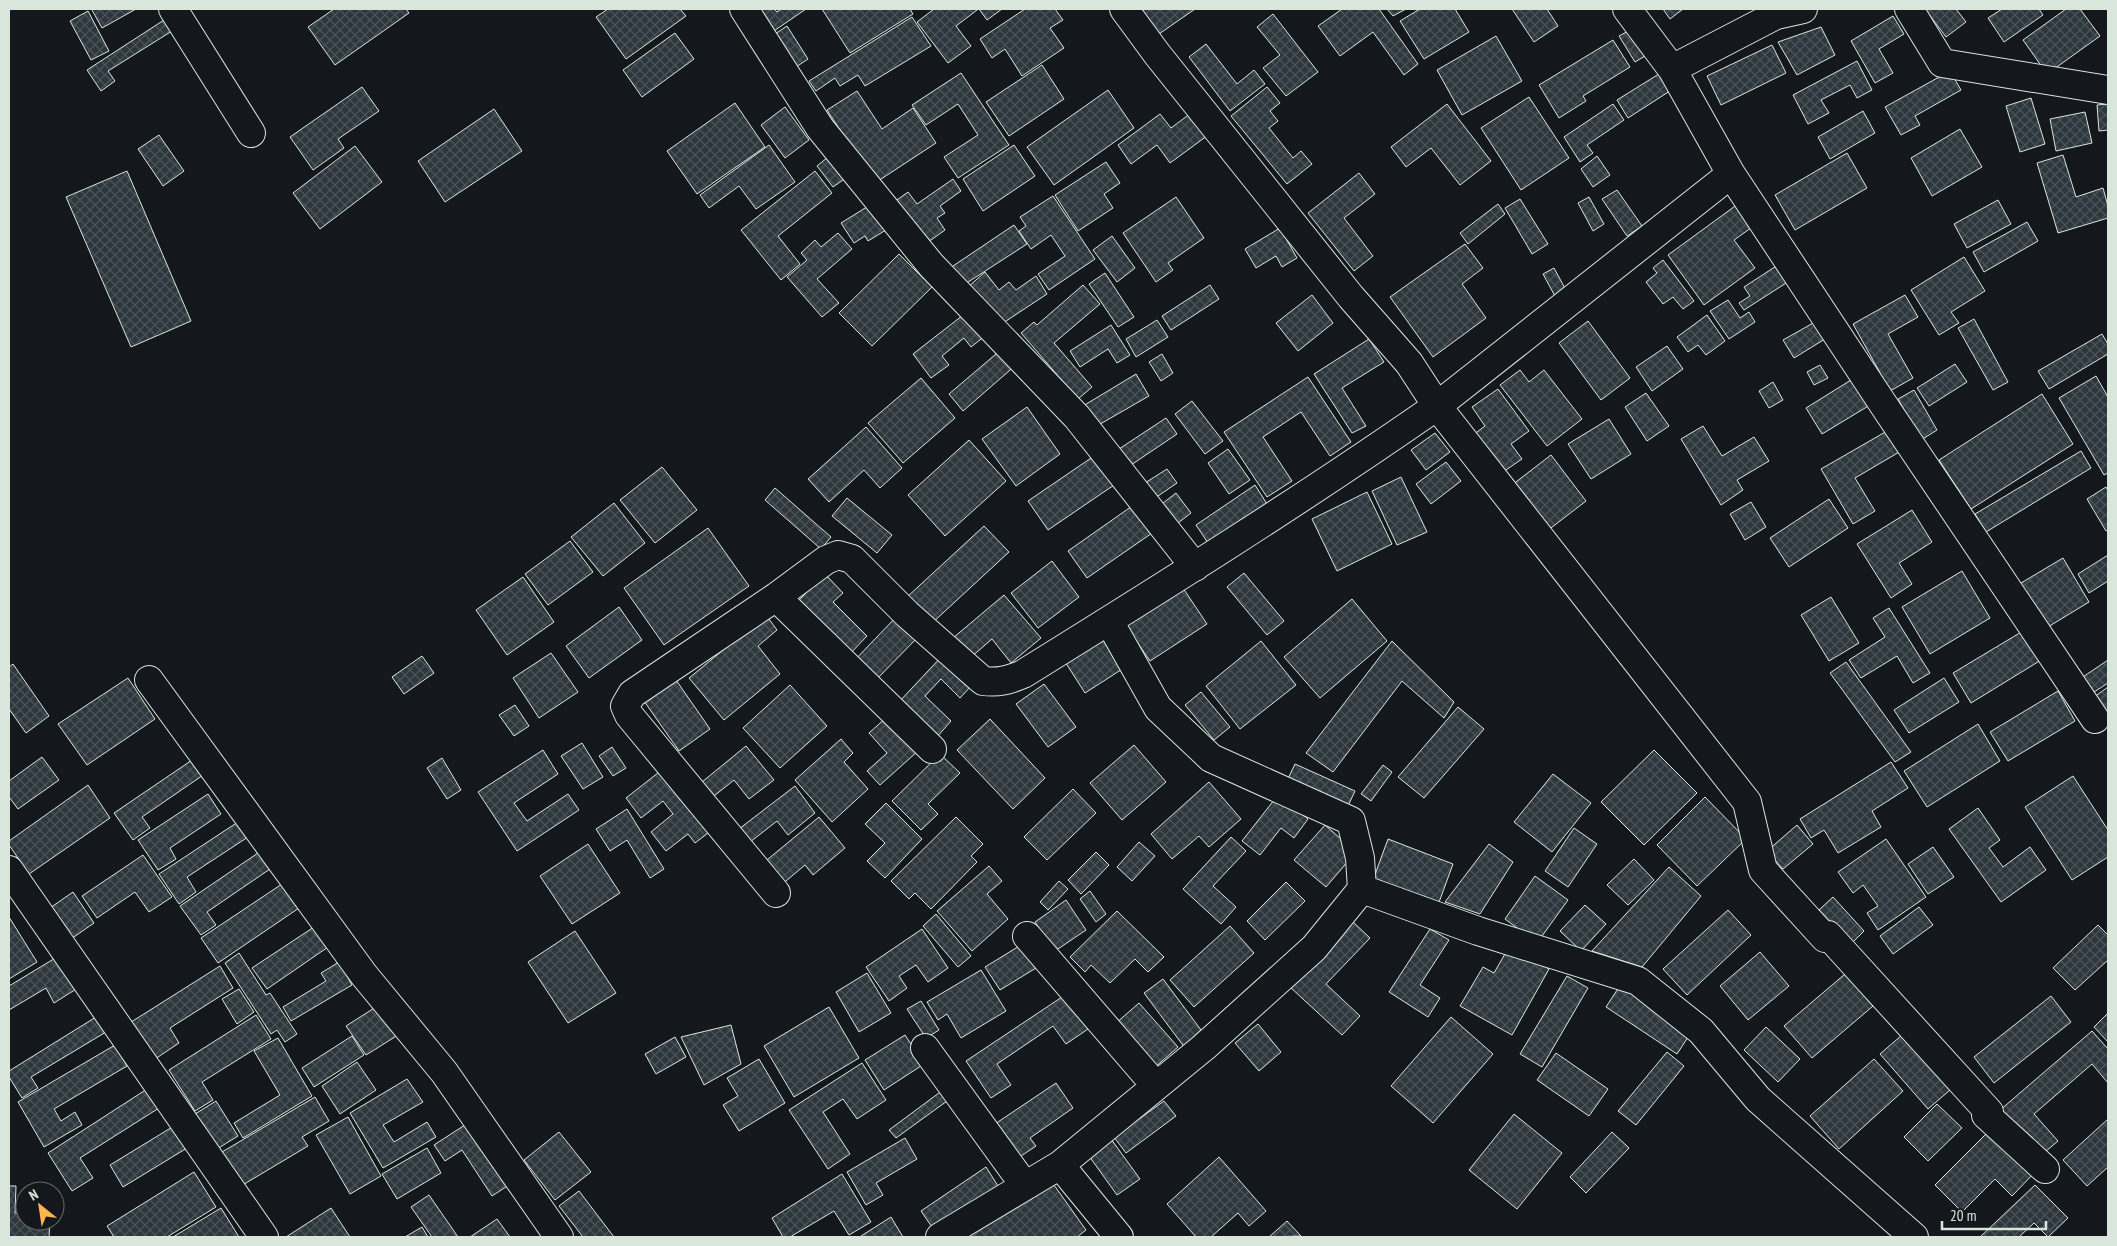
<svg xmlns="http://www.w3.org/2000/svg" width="2117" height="1246" viewBox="0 0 2117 1246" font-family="'PT Sans Narrow',sans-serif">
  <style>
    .building { fill: url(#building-cross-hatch); stroke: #d8e6dc }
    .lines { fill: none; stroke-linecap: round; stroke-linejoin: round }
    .minor-casing { stroke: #d8e6dc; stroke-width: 30 }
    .minor { stroke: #14181c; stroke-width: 28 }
  </style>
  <defs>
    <pattern id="building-cross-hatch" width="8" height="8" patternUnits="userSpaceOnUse" patternTransform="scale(1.25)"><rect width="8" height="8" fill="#2c363c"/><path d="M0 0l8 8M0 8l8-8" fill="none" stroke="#4a5358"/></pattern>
  </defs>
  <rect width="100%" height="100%" fill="#14181c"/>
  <!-- building -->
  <path class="building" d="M94,9h42l-34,19 -10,-18z
    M334,9h72l3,4 -74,52 -27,-38z
    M608,9h72l6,7 -60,43 -30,-42z
    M753,9h21l3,3 4,-3h25l-35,24z
    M822,9h88l3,5 -63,39z
    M934,9h42l1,1 -21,16 15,20 -23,17 -31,-41z
    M979,9h23l-15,11z
    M1025,9h30l8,11 -13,8 14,20 -42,28 -17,-27 -13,9 -12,-19z
    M1142,9h53l-36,25z
    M1342,9h37l39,55 -14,11 -31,-43 -33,24 -22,-30z
    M1387,9h19l-13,7z
    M1420,9h35l14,23 -45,27 -24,-38z
    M1512,9h35l11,17 -24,16z
    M1663,9h20l-13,10z
    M1925,9h31l10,13 -20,15z
    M2002,9h37l4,6 -39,27 -16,-24z
    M2066,9h14l20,27 -53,38 -24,-34z
    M88,11l21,40 -18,9 -21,-39z
    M1273,14l45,58 -32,24 -23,-28 17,-13 -23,-28z
    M1893,16l11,18 -25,15 14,24 -18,10 -24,-42z
    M912,17l19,29 -66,40 -7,-11 -18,11 -5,-8 -19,13 -7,-10z
    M164,20l8,11 -64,40 7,10 -14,10 -14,-21z
    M787,26l21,33 -15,10 -21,-33z
    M1821,27l14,28 -38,20 -19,-33z
    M1630,30l15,26 -10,6 -16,-26z
    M675,33l19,26 -52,38 -19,-27z
    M1496,36l26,45 -60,34 -25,-45z
    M1613,40l17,27 -47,29 3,5 -27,17 -20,-33z
    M1206,44l31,40 17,-14 11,14 -35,27 -41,-54z
    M1772,45l14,28 -65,32 -14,-29z
    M1857,61l15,29 -15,8 -7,-13 -29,15 8,13 -21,11 -15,-29z
    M1042,65l22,34 -55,37 -23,-34z
    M1950,71l11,19 -46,26 5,9 -19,10 -16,-28z
    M1662,72l11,17 -45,29 -11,-18z
    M961,73l48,72 -51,33 -14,-21 34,-22 -20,-31 -32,21 -14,-20z
    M362,87l17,24 -41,28 6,9 -31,22 -23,-33z
    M1267,87l13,16 -10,8 8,10 -9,7 24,30 8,-7 11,13 -25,20 -56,-68z
    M1108,90l26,38 -80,57 -27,-38z
    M857,91l25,38 31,-21 23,35 -61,40 -48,-73z
    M1529,97l40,61 -48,32 -40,-62z
    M2031,98l14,46 -25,8 -14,-46z
    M735,103l30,44 -68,47 -30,-43z
    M1447,104l44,57 -31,24 -29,-37 -25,19 -15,-20z
    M1613,104l11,16 -37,25 6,8 -13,9 -16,-25z
    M2108,104v26l-9,1 -2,-26z
    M785,107l24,33 -24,18 -24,-33z
    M494,109l28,42 -77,51 -27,-41z
    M1195,110l16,23 -41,30 -13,-18 -26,19 -13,-19 42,-31 11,14z
    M1863,111l12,22 -45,26 -12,-22z
    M2085,112l7,31 -36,8 -6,-32z
    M1960,129l22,38 -50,29 -21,-38z
    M159,135l25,36 -21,15 -25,-37z
    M769,145l26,37 -39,27 -17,-23 -30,22 -9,-13z
    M1014,145l21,31 -52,35 -20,-32z
    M355,146l27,36 -62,47 -27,-36z
    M833,153l17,22 -17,12 -16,-21z
    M1847,153l20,35 -72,42 -20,-35z
    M2063,155l13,42 27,-9 5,18v12l-50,15 -21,-70z
    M1597,156l13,19 -17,12 -12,-18z
    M1106,162l14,21 -16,11 9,14 -35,23 -23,-36z
    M127,171l64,150 -60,26 -65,-150z
    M815,171l17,22 -54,43 22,28 -19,16 -40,-50z
    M1359,173l16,21 -31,24 29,38 -19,15 -46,-58z
    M953,179l8,12 -21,15 5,7 -8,5 8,12 -21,15 -30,-43 14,-10 9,12z
    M1617,190l25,36 -15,10 -25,-37z
    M1053,196l42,63 -46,31 -11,-16 27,-18 -14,-21 -20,14 -12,-18 7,-5 -6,-9z
    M1176,197l28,41 -36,25 5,7 -17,12 -33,-49z
    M1589,197l15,27 -11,7 -15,-28z
    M1520,199l28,45 -16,10 -27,-46z
    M1998,200l13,24 -44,24 -13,-24z
    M1742,201l16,22 -24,17 21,28 -51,37 -36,-50z
    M1498,204l7,10 -37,30 -8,-11z
    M870,205l16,25 -18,11 -3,-5 -11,7 -13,-20z
    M2027,222l11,19 -54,31 -11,-20z
    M1014,225l13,19 -65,42 -12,-18z
    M1280,228l17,30 -15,9 -6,-11 -20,12 -11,-19z
    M838,233l14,16 -35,30 22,24 -17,14 -35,-40 20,-17 -6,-7 14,-13 6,7z
    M1112,236l23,32 -18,14 -24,-32z
    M1465,244l18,24 -21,16 24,34 -53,39 -43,-60z
    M899,254l33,33 -60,59 -33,-33z
    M1964,257l21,34 -34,21 8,11 -20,12 -28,-45z
    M1663,260l31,41 -11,8 -10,-12 -10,7 -17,-22 11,-9 -4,-5z
    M1784,261l10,17 -50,32 -5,-7 11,-7 -6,-9z
    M1554,268l13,24 -11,6 -13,-24z
    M985,272l14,18 10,-8 7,8 20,-14 11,18 -47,31 -32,-38z
    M1105,273l29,44 -16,10 -29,-43z
    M1083,285l17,19 -46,39 38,44 -14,12 -57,-66 13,-11 3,3z
    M1210,285l9,14 -48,31 -9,-14z
    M1312,295l21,28 -35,28 -22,-28z
    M1905,295l13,22 -30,17 25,44 -23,13 -37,-67z
    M1728,300l12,18 9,-6 6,10 -26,17 -19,-28z
    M967,312l18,24 -14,11 -7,-9 -22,18 7,9 -18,13 -18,-24z
    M1707,315l18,26 -19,14 -8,-10 -10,7 -11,-15z
    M1974,319l34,63 -15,8 -35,-62z
    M1157,320l11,17 -32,20 -10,-18z
    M1588,321l42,57 -29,22 -42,-57z
    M1815,322l10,17 -31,19 -11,-18z
    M1111,325l19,30 -13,8 -9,-14 -28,18 -10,-16z
    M2102,334l6,10v10l-59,35 -11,-18z
    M1369,339l15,23 -42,26 24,38 -14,7 -38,-59z
    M1667,346l16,23 -31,22 -16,-24z
    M1003,348l14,16 -54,47 -14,-17z
    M1162,354l11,19 -12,8 -12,-19z
    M1955,364l12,18 -38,24 -12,-18z
    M1820,365l8,13 -14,7 -7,-13z
    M1520,370l9,12 15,-12 38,49 -35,27 -47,-61z
    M1136,374l13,22 -54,31 -12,-21z
    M1859,375l16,27 -53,32 -16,-26z
    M2096,376l12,21v76l-4,2 -45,-77z
    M1308,377l43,65 -21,14 -29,-44 -38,25 29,44 -25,16 -43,-65z
    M921,378l34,40 -52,45 -35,-40z
    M1773,382l10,18 -14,8 -10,-17z
    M1498,389l31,42 -18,13 11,15 -22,15 -27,-39 12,-9 -13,-19z
    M1914,390l23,40 -16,10 -23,-41z
    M1646,393l23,33 -22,15 -22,-34z
    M2042,394l31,50 -102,65 -32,-49z
    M1192,401l31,40 -18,13 -30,-40z
    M1027,407l33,47 -44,32 -34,-47z
    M1166,418l11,16 -49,33 -12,-16z
    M1609,419l22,35 -40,25 -23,-35z
    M1703,426l19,30 32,-19 15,24 -32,19 6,10 -22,15 -40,-66z
    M866,427l36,41 -22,20 -16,-18 -35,32 -21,-23z
    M1894,427l12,21 -51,30 20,33 -22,13 -32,-55z
    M1435,433l15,19 -24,18 -15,-20z
    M969,440l37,41 -61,55 -37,-41z
    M1228,449l22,31 -21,14 -21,-31z
    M2081,451l10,17 -105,64 -11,-18z
    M1097,454l20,29 -69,47 -20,-29z
    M1551,455l35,46 -39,30 -35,-46z
    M1446,462l15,19 -30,23 -15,-20z
    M662,467l35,43 -42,33 -35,-43z
    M1167,469l10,14 -22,15 -10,-15z
    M1401,477l26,55 -30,13 -25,-54z
    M1255,485l12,19 -59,39 -12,-18z
    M2106,487l2,4v39l-2,1 -19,-32z
    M775,488l56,49 -10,12 -56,-49z
    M1367,492l25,52 -55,27 -25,-52z
    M1176,493l15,20 -18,14 -15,-20z
    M847,498l45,37 -15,18 -45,-37z
    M1829,499l19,29 -59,39 -19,-29z
    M1751,502l15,25 -21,13 -15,-26z
    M614,503l31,40 -42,33 -32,-39z
    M1135,504l20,27 -68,47 -19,-27z
    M1912,510l20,32 -33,21 13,21 -21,14 -34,-54z
    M984,526l25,26 -78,72 -25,-26z
    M708,528l41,58 -85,59 -40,-57z
    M570,541l23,31 -45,33 -23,-31z
    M2108,555v26l-19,12 -11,-19z
    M2063,558l26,44 -46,28 -27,-44z
    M1052,561l27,36 -41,31 -27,-35z
    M1962,571l28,47 -60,36 -28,-47z
    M1244,573l40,48 -17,14 -40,-48z
    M825,574l18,19 -10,9 34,34 -21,22 -53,-52z
    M523,577l31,45 -47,33 -31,-45z
    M1183,588l24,36 -57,37 -24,-35z
    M1004,595l37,43 -30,25 -19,-24 -22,19 -17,-20z
    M1831,597l28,46 -30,18 -28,-46z
    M1352,599l35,42 -67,57 -36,-41z
    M619,607l23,33 -53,38 -23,-32z
    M1889,608l41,65 -17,10 -16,-27 -36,22 -12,-18 36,-23 -12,-19z
    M766,615l11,15 -19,16 22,28 -56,46 -35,-42z
    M898,615l21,21 -46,47 -21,-20z
    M2028,628l18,29 -75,46 -18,-30z
    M1104,630l23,36 -42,27 -23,-36z
    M1261,641l35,44 -56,44 -34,-43z
    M1392,641l62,61 -10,16 -42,-37 -69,91 -27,-19z
    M551,653l27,39 -39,26 -26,-40z
    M422,656l12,17 -30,21 -12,-17z
    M942,656l30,29 -12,13 -19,-19 -16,17 26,25 -15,17 -38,-35z
    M2108,660v23l-20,13 -11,-15z
    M1846,662l65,90 -16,10 -65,-89z
    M13,664l36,52 -23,17 -17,-24v-42z
    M128,678l27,41 -68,46 -29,-41z
    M1944,678l15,24 -50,31 -15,-23z
    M676,680l34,49 -31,22 -35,-50z
    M1044,684l32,43 -28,20 -32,-43z
    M790,685l37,41 -47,42 -37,-40z
    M2108,687v40l-18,-27z
    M2058,691l17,30 -67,40 -18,-29z
    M1201,692l29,35 -16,13 -29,-35z
    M515,705l14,21 -15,10 -15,-21z
    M1458,707l26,22 -60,69 -26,-21z
    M887,717l31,34 -38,34 -13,-14 20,-18 -18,-20z
    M990,719l55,59 -32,31 -56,-59z
    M1978,724l22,37 -73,46 -23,-36z
    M841,739l12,14 -9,9 24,27 -36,33 -37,-42z
    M582,743l21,34 -20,12 -22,-33z
    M1134,745l32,37 -44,38 -32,-37z
    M746,746l28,34 -25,19 -15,-19 -20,16 -12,-14z
    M612,747l14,21 -13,8 -14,-20z
    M543,750l15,24 -44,29 13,18 41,-27 11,16 -62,41 -39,-59z
    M1654,750l43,43 -53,52 -43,-43z
    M940,754l20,19 -32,31 10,10 -17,16 -29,-29z
    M198,756l11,15 -67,46 8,11 -17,12 -19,-27z
    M42,757l17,23 -41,29 -9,-12v-16z
    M442,758l19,32 -14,9 -20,-31z
    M1891,762l17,26 -36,23 9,16 -43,26 -14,-23 -13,8 -11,-19z
    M1295,764l60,27 -8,17 -60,-27z
    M668,765l48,62 -21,16 -7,-9 -22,17 -15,-19 22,-18 -10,-13 -22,17 -15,-20z
    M1383,765l9,7 -21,29 -10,-7z
    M1553,774l38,29 -39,49 -38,-30z
    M2073,776l35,54v27l-36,23 -47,-73z
    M1209,782l32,37 -32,28 -10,-11 -27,23 -21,-25z
    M88,785l22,33 -81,56 -20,-29v-4z
    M795,786l20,27 -27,22 -11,-14 -32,25 -10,-14z
    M1073,789l23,24 -49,47 -23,-23z
    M208,794l13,20 -51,34 6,11 -18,11 -20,-30z
    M1278,795l30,24 -14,19 -13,-10 -21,27 -18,-14z
    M1705,797l41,42 -49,47 -40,-41z
    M886,803l36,36 -37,39 -18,-17 18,-18 -20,-19z
    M1978,808l22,32 -11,8 14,19 27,-20 16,23 -45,32 -52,-73z
    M627,809l37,60 -14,9 -23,-38 -17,11 -14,-22z
    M819,817l26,31 -32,27 -8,-10 -25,21 -18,-22z
    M956,817l27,27 -12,12 6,6 -46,47 -16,-16 -6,6 -18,-18z
    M241,820l10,15 -64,42 9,15 -17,12 -20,-30z
    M1325,825l31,27 -30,35 -32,-27z
    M1797,825l16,19 -30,25 -16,-18z
    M1574,828l23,16 -29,43 -23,-16z
    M1231,837l15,14 -33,35 23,21 -15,17 -38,-35z
    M1388,839l65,25 -15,41 -65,-25z
    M1886,839l40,58 -48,33 -11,-17 11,-7 -15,-21 -10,8 -15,-21z
    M1139,842l16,14 -23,25 -15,-14z
    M588,844l32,49 -48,31 -32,-48z
    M1489,844l24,18 -33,52 -35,-12z
    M1933,847l21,30 -26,17 -20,-30z
    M1096,852l13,13 -28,29 -13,-14z
    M258,853l12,16 -63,43 9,13 -15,10 -21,-29z
    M143,855l29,42 -23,15 -14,-20 -38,26 -15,-22z
    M1634,859l20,21 -26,25 -21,-20z
    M989,866l13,15 -15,13 21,25 -36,32 -35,-40z
    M1669,867l32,29 -59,71 -50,-16z
    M1535,876l33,24 -31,43 -32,-24z
    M1059,881l9,8 -20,21 -8,-8z
    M1286,882l19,19 -40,39 -18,-19z
    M282,884l17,24 -81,55 -17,-25z
    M1090,891l16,23 -10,8 -16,-23z
    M73,892l21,31 -23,16 -21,-31z
    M1833,897l31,34 -13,13 -32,-34z
    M1066,900l20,30 -31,21 -20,-29z
    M1585,905l21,19 -25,27 -21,-20z
    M1919,907l14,18 -40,29 -13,-18z
    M1728,910l23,25 -64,60 -24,-26z
    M1117,911l47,46 -16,15 -13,-13 -25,24 -19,-18 -6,7 -15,-15z
    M936,914l35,42 -13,11 -35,-41z
    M9,917l28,45 -28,17z
    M1352,921l18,17 -44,46 34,32 -18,19 -52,-48z
    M317,925l14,20 -64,44 -15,-21z
    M2098,925l10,10v25l-33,30 -22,-22z
    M1230,926l24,27 -60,54 -24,-27z
    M922,929l26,39 -20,14 -12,-17 -17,11 8,12 -18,13 -23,-34z
    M1430,929l19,11 -29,45 20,13 -12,19 -39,-25z
    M575,931l41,62 -48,30 -40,-61z
    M1021,945l15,23 -36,22 -15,-23z
    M1509,947l40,22 -37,66 -52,-29 23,-39 11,6z
    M1760,952l29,34 -41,34 -28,-34z
    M239,953l27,42 4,-2 27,41 -12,8 -8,-12 -6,4 -46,-71z
    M62,954l19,32 -27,17 -8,-15 -37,22v-24z
    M339,962l13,23 -61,36 -8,-14 43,-26 -5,-8z
    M220,966l13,22 -63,40 9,15 -27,18 -24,-37z
    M981,970l25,41 -45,27 -14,-24 -9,6 -11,-18z
    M867,973l24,40 -32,19 -23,-40z
    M1845,974l28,32 -61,52 -28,-32z
    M1567,976l21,12 -46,79 -22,-13z
    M1163,979l41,55 -19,14 -41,-55z
    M1621,984l71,47 -15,23 -71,-47z
    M239,989l15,23 -17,12 -15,-25z
    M1065,995l23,34 -22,15 -13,-18 -56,38 14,21 -20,13 -25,-37z
    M2051,996l20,26 -77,61 -20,-26z
    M921,1001l18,29 -13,8 -19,-29z
    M1139,1003l39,44 -24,21 -39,-44z
    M379,1005l19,30 -32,20 -20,-29z
    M829,1007l30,51 -65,39 -30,-51z
    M2108,1013v29l-14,-15z
    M256,1015l15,24 -69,43 11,18 -18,11 -26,-41z
    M96,1017l10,15 -75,45 7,11 -16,10 -13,-21v-6z
    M1451,1017l42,37 -60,69 -42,-37z
    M1258,1024l23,28 -22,19 -24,-28z
    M731,1025l10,39 -37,21 -23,-48z
    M1766,1027l34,32 -22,23 -34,-32z
    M1909,1029l48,55 -29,25 -48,-55z
    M2092,1031l16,18v34l-16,-19 -58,50 24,27 -19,16 -40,-46z
    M905,1035l19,29 -40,26 -19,-30z
    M352,1036l12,19 -50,32 -12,-19z
    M675,1037l11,20 -30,17 -11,-20z
    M278,1038l34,58 -69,42 -9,-15 46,-28 -26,-44z
    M115,1045l12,21 -73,43 7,12 14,-9 7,13 -38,22 -26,-45z
    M1667,1052l17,14 -48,59 -18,-14z
    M1556,1053l52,36 -19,27 -52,-36z
    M759,1059l26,44 -46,28 -16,-26 15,-9 -11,-18z
    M1874,1059l29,32 -64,58 -29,-33z
    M357,1062l19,28 -36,24 -18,-28z
    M862,1063l24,37 -29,19 -14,-20 -20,13 27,42 -22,15 -39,-59z
    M407,1079l16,23 -40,23 11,17 33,-20 9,15 -53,31 -33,-55z
    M1056,1083l17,25 -43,30 6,8 -18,12 -23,-34z
    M947,1087l7,9 -58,42 -7,-8z
    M147,1089l12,19 -79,50 13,20 -21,13 -24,-38z
    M315,1097l14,24 -27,16 6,9 -67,40 -19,-34z
    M216,1101l22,35 -21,13 -22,-35z
    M1164,1101l12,15 -50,37 -12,-16z
    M1937,1104l25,24 -34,33 -24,-24z
    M1514,1114l48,39 -45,56 -48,-39z
    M348,1117l33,59 -31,18 -34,-59z
    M2108,1119v48l-21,19 -24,-26z
    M471,1121l41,62 -20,13 -30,-46 -17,11 -11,-16z
    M174,1126l13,22 -64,39 -13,-22z
    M1992,1128l44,43 -24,25 -17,-17 -33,33 -27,-27z
    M559,1132l32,40 -36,28 -31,-40z
    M1612,1132l17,16 -43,45 -16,-16z
    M905,1138l12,21 -41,24 7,12 -17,10 -19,-33z
    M1111,1139l29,40 -23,16 -28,-39z
    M427,1148l14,25 -44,26 -15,-25z
    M1219,1157l47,54 -17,15 -11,-13 -27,24h-15l-29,-33z
    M986,1167l12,19 -64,44 -13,-19z
    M194,1172l22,35 -49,30h-53l-7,-11z
    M842,1174l29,48 -22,13 -15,-24 -44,26h-7l-11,-19z
    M1049,1178l37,52 -9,7h-111z
    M2035,1185l33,33 -20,19 -14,-14 -15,14h-39z
    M9,1186h7l-1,27 10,1v7h25l-1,16h-40z
    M579,1191l35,46h-31l-24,-31z
    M429,1195l29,42h-26l-21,-30z
    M221,1208l18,29h-66z
    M331,1208l19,29h-64z
    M891,1217l12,20h-41l-1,-1z
    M497,1219l13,18h-40z
    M1287,1221l14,15 -32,1z
    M422,1227l6,10h-23z"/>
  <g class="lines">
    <!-- minor casing -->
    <g class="minor-casing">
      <path id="minor" d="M173,9l78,124
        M744,9l76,119 111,137 146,152 118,150
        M1627,9l45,60 59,105 158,239 206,306
        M1909,9l33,54 166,27
        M1672,69l104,-54 27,-6
        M1731,174l-294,232 310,396 16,68 62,68 3,-3 161,177 -3,3 59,54
        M776,597l156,152
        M149,680l215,295 80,97 115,165
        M9,870l255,367
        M1362,889l116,42 160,50 63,50 57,68 156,138
        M776,893l-147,-178 -4,-9 7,-12 144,-97 50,-37 12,-5 14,4 55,55 76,67c15,2 26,-1 40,-7 140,-87 279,-174 414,-268l-28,-43 -58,-66 -194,-243 -33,-45
        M1027,936l129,150
        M925,1048l100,138
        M1060,1165l59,72
        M940,1237l120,-72 144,-118 110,-99 48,-59 -2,-31 -9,-37 -140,-63 -53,-50 -49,-87"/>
    </g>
    <!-- minor -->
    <use href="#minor" class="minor"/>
  </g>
  <!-- border -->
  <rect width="2117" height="1246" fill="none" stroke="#d8e6dc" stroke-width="20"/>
  <!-- north arrow -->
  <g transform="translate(40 1206) rotate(330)"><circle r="24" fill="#14181c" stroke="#626a69"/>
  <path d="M0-4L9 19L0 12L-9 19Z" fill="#ffb74d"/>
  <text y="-8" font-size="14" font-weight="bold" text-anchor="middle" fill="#d8e6dc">N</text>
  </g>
  <!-- scale -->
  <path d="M1942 1221v8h104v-8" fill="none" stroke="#d8e6dc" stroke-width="2.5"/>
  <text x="1950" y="1221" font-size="15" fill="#d8e6dc" stroke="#14181c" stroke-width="4" paint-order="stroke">20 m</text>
</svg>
